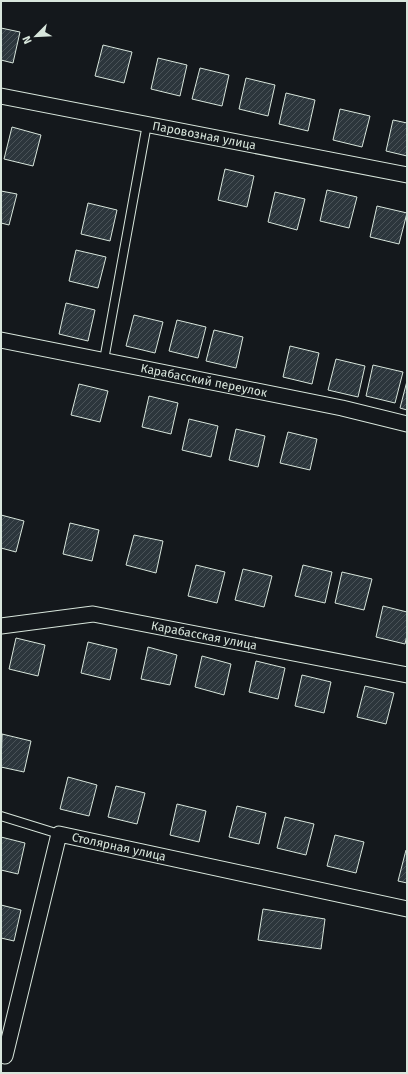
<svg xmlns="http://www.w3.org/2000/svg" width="408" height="1074" viewBox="0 0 408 1074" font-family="'Fira Sans',sans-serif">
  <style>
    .building { fill: url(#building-hatch); stroke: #d8e6dc }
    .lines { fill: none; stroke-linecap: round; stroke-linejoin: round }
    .lane-casing { stroke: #d8e6dc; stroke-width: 10 }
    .street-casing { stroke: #d8e6dc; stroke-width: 17 }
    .lane { stroke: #14181c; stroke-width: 8 }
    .street { stroke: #14181c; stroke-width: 15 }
    .labels { text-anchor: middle; stroke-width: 3; stroke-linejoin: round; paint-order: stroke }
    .street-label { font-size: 12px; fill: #d8e6dc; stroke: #14181c }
  </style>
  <defs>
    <pattern id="building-hatch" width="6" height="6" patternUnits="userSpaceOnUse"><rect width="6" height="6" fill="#2c363c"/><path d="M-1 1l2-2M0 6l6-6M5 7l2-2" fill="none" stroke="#4a5358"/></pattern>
  </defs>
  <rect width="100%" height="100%" fill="#14181c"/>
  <!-- building -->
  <path class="building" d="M1,28l19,4 -7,31 -12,-3z
    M103,45l29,7 -8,31 -29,-7z
    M158,58l29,7 -7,31 -29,-7z
    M200,68l29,7 -7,31 -30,-7z
    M246,78l29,7 -7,31 -29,-7z
    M286,93l29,7 -7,31 -29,-7z
    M340,109l30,7 -8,31 -29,-7z
    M393,120l14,3v33l-21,-5z
    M12,127l29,8 -8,31 -29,-7z
    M225,169l29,7 -7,31 -29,-7z
    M327,190l30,7 -8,31 -29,-7z
    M1,191l16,3 -8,31 -8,-2z
    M275,192l30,7 -8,31 -29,-8z
    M88,203l29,7 -7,31 -29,-7z
    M377,206l30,7 -8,31 -29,-7z
    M76,250l30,7 -8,31 -29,-7z
    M66,303l29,7 -7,31 -29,-7z
    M134,315l29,7 -8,31 -29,-7z
    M177,320l29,7 -8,31 -29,-7z
    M214,330l29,7 -7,31 -30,-7z
    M290,346l29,7 -7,31 -29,-7z
    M336,359l29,7 -7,31 -30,-7z
    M373,365l30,7 -8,31 -29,-7z
    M407,381v29l-7,-2z
    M79,384l29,7 -8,31 -29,-7z
    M149,396l29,7 -7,31 -29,-7z
    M189,419l29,7 -7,31 -29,-7z
    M236,429l29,7 -7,31 -29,-7z
    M288,432l29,7 -7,31 -30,-7z
    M1,515l23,6 -8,31 -15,-4z
    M70,523l29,7 -7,31 -29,-7z
    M134,535l29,6 -7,32 -30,-8z
    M196,565l29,7 -8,31 -29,-7z
    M303,565l29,7 -7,31 -30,-7z
    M243,569l29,7 -8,31 -29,-7z
    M342,572l30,7 -8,31 -29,-7z
    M383,606l24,6v23l-2,9 -29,-7z
    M16,638l29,7 -7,31 -29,-7z
    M88,642l29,7 -7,31 -29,-7z
    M148,647l29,8 -7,30 -29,-6z
    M202,656l29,8 -7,31 -29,-8z
    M256,661l29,7 -7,31 -29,-7z
    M302,675l29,7 -7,31 -29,-7z
    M365,686l29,7 -8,31 -29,-7z
    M2,734l29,7 -7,31 -23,-5z
    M68,777l29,8 -8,31 -29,-7z
    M116,786l29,7 -8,31 -29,-7z
    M177,804l29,7 -7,31 -29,-7z
    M237,806l29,7 -7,31 -30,-7z
    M285,817l29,7 -8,31 -29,-7z
    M335,835l29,7 -8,31 -29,-7z
    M1,837l24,6 -7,31 -17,-4z
    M406,850h1v33l-9,-2z
    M1,905l20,5 -7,31 -13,-3z
    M263,909l62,10 -4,30 -63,-9z"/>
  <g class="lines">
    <!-- lane casing -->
    <g class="lane-casing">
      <path id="lane" d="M104,360l43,-236
        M1,816l58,18"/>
    </g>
    <!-- street casing -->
    <g class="street-casing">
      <g id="street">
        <path id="s1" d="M1,96l406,79"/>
        <path id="s2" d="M1,340l341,68 65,16"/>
        <path id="s3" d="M1,626l92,-12 314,61"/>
        <path id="s4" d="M1,1055l4,1 54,-222 348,75"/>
      </g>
    </g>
    <!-- lane -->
    <use href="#lane" class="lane"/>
    <!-- street -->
    <use href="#street" class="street"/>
  </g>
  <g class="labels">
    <!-- street labels -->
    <g class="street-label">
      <text dy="4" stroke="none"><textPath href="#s1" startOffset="207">Паровозная улица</textPath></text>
      <text dy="4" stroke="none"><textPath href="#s2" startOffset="207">Карабасский переулок</textPath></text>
      <text dy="4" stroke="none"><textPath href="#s3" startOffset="206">Карабасская улица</textPath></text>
      <text dy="4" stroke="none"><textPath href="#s4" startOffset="294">Столярная улица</textPath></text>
    </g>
  </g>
  <!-- border -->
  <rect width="408" height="1074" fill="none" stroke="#d8e6dc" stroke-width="4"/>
  <!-- north arrow -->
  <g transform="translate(36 36) rotate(246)" stroke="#14181c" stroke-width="3" paint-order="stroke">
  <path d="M0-3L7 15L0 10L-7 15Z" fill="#d8e6dc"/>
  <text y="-6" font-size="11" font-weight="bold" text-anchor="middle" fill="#d8e6dc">N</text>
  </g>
</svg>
